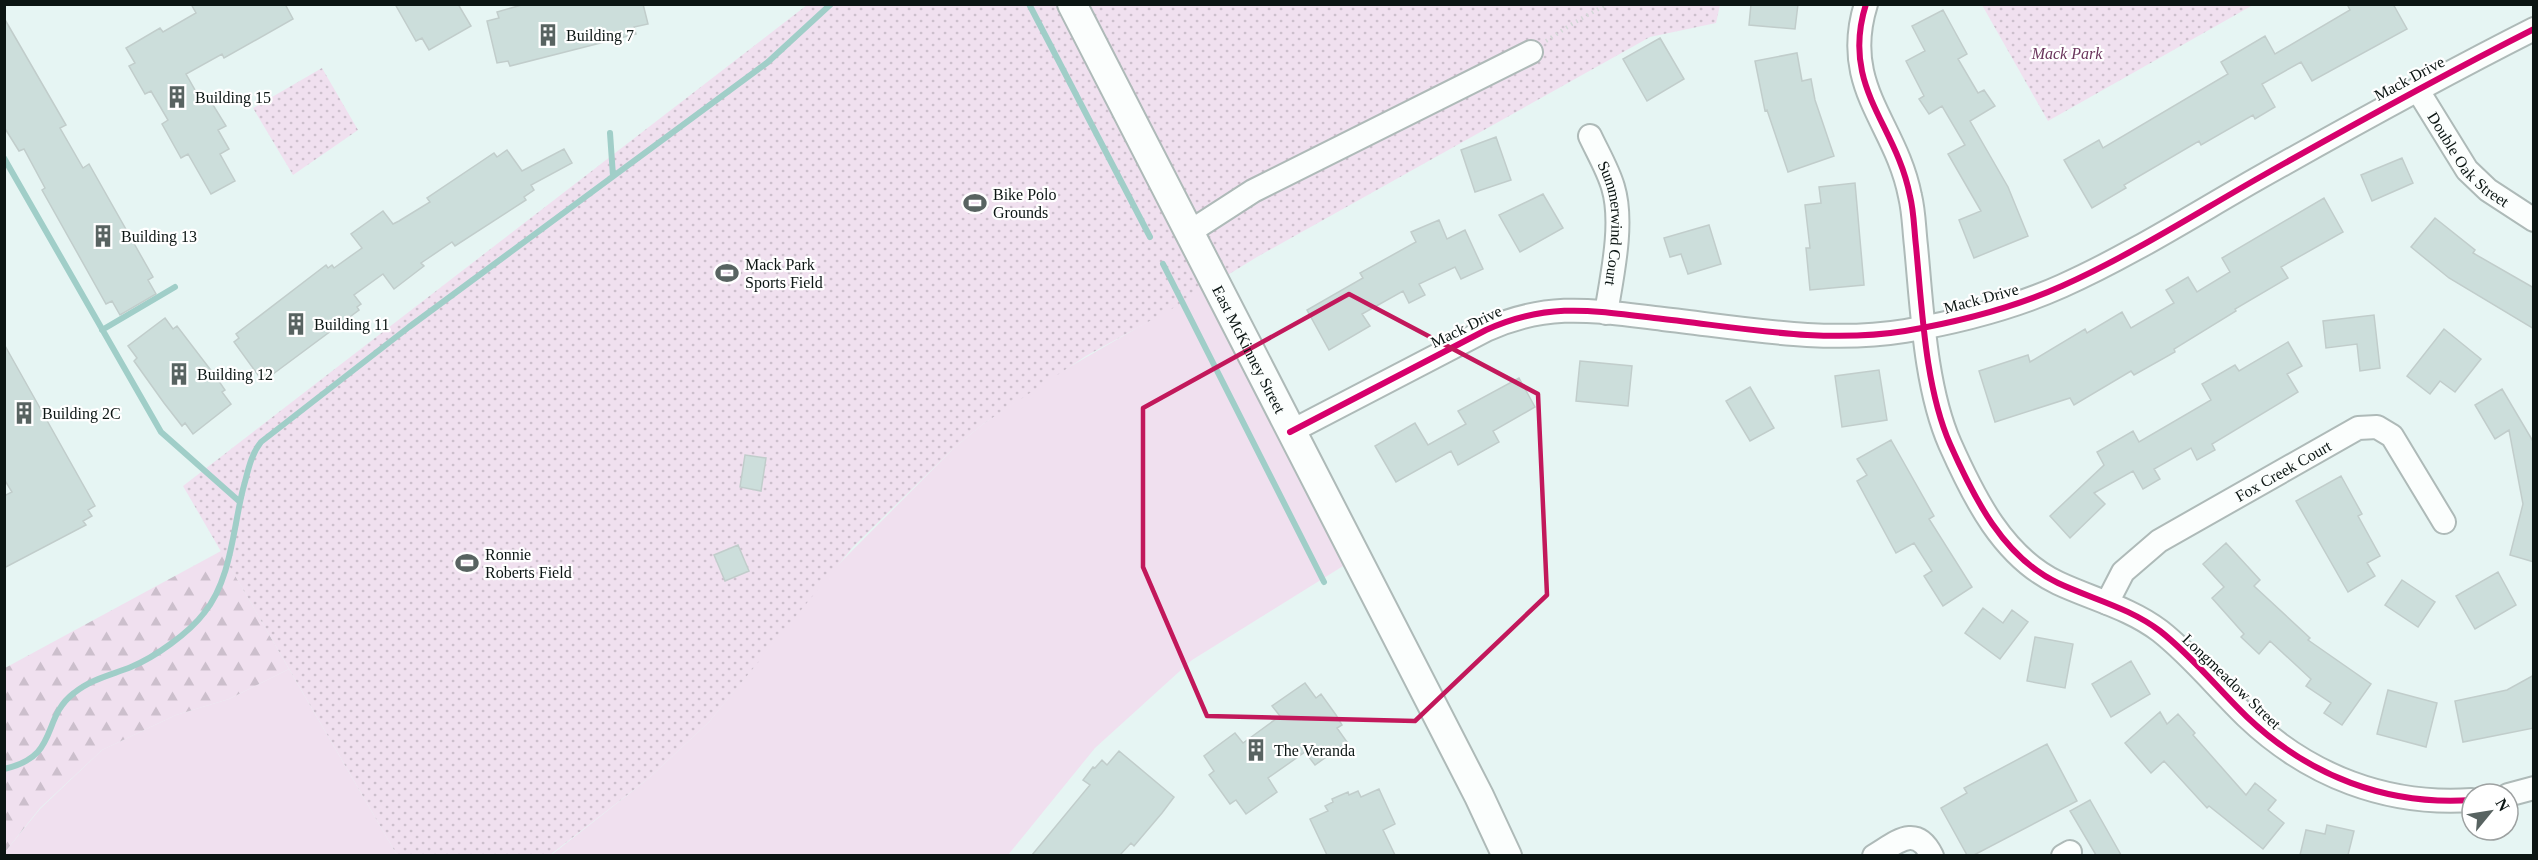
<svg xmlns="http://www.w3.org/2000/svg" width="2538" height="860" viewBox="0 0 2538 860" font-family="Georgia,serif">
  <style>
    .grass { fill: #f0e0ef }
    .forest { fill: url(#forest-firs) }
    .park { fill: url(#park-dots) }
    .lines { fill: none; stroke-linecap: round; stroke-linejoin: round }
    .stream { stroke: #a0cec8; stroke-width: 6 }
    .building { fill: #ccdedb; stroke: #c1cdcb; stroke-width: 1.5 }
    .minor-casing { stroke: #aebab8; stroke-width: 26 }
    .major-casing { stroke: #aebab8; stroke-width: 32 }
    .path { stroke: #d4d8d8; stroke-width: 4; stroke-dasharray: 1.5 4.5; stroke-linecap: butt }
    .minor { stroke: #fbfefd; stroke-width: 22 }
    .major { stroke: #fbfefd; stroke-width: 28 }
    .cycleway-casing { stroke: #fff; stroke-width: 10 }
    .cycleway { stroke: #d6006c; stroke-width: 6 }
    .marked { fill: none; stroke: #c2185b; stroke-width: 4.5; stroke-linejoin: round }
    .labels { text-anchor: middle; stroke-width: 4.5; stroke-linejoin: round; paint-order: stroke }
    .poi-label { font-size: 16px; fill: #0b1513; stroke: #fff; text-anchor: start }
    .park-label { font-size: 16px; font-style: italic; fill: #6a355c; stroke: #fff }
    .street-label { font-size: 16px; fill: #0b1513; stroke: #fff }
  </style>
  <defs>
    <pattern id="forest-firs" width="22" height="20" patternUnits="userSpaceOnUse" patternTransform="scale(1.5)"><rect width="22" height="20" fill="#f0e0ef"/><path d="M5 1l3.5 6h-7zM16 11l3.5 6h-7z" fill="#ccbfcc"/></pattern>
    <pattern id="park-dots" width="8" height="8" patternUnits="userSpaceOnUse" patternTransform="scale(1.5)"><rect width="8" height="8" fill="#f0e0ef"/><path d="M2 2h.1M6 6h.1" fill="none" stroke="#ccbfcc" stroke-width="1.8" stroke-linecap="round"/></pattern>
  </defs>
  <rect width="100%" height="100%" fill="#e6f5f3"/>
  <!-- grass -->
  <path class="grass" d="M1213,284l143,274 -164,102 -97,88 -87,107 -458,1 99,-78 60,-56 121,-149 124,-125 29,-24 69,-47z
    M289,669l108,186 -392,1v-4l35,-43 62,-59 74,-35 53,-16z"/>
  <!-- forest -->
  <path class="forest" d="M221,551l68,118 -60,30 -53,16 -74,35 -62,58 -35,44v-184z"/>
  <!-- park -->
  <path class="park" d="M807,5h913l-4,18 -66,14 -393,220 -80,49 -91,50 -103,68 -29,24 -101,99 -144,175 -60,56 -99,77h-153l-214,-369z
    M1982,5h271l-205,116z
    M322,68l36,62 -65,45 -40,-67z"/>
  <g class="lines">
    <!-- stream -->
    <path class="stream" d="M1029,4l121,233
      M610,133l3,43
      M4,158l157,274 79,70
      M1163,264l161,318
      M102,330l73,-43
      M4,769c57,-13 36,-50 70,-76 17,-14 37,-18 57,-26 24,-10 58,-34 73,-54 27,-33 29,-84 39,-124 5,-17 7,-33 18,-47l148,-115 359,-265 63,-58"/>
  </g>
  <!-- building -->
  <path class="building" d="M191,4h94l8,15 -69,39 -2,-4 -36,20 17,30 7,-4 16,26 -8,4 11,19 -9,5 15,27 -24,13 -23,-40 -7,4 -19,-34 6,-4 -17,-29 -6,3 -16,-28 6,-3 -9,-15 34,-20 3,4 33,-19z
    M395,4h63l13,22 -42,24 -7,-12 -6,3z
    M525,4h118l5,20 -14,3 2,7 -126,32 -2,-5 -11,2 -10,-42 12,-3 -2,-6z
    M1751,4h47l-3,25 -46,-4z
    M2347,4h46l14,25 -95,52 -11,-19 -39,22 13,23 -20,12 -2,-4 -52,30 -2,-4 -75,44 2,3 -34,20 -28,-48 35,-20 4,8 125,-74 -7,-12 44,-26 10,18 75,-44z
    M1943,10l24,44 -9,5 20,34 6,-3 11,16 -25,15 38,66 20,49 -54,22 -15,-38 22,-9 -33,-57 17,-9 -23,-39 -13,8 -10,-15 5,-3 -18,-35 19,-10 -13,-25z
    M4,18l62,107 -6,3 23,40 6,-4 64,113 -5,3 8,14 -36,21 -8,-14 -6,3 -64,-114 3,-2 -21,-39 -5,2 -15,-24z
    M1660,38l24,41 -37,22 -24,-42z
    M1797,53l5,28 9,-2 4,21 19,56 -46,16 -21,-62 -2,1 -10,-50z
    M1496,137l15,43 -36,12 -14,-42z
    M564,149l8,14 -41,22 3,5 -10,7 2,3 -71,46 -3,-4 -31,21 3,3 -30,23 -11,-15 -29,21 7,9 -4,3 2,3 -90,67 -2,-3 -6,5 -27,-37 5,-4 -3,-4 90,-69 2,3 4,-3 2,3 28,-20 -11,-14 32,-23 10,13 6,-3 31,-19 -3,-4 67,-45 3,4 10,-7 15,21z
    M2402,158l11,25 -41,18 -11,-26z
    M1855,183l9,102 -54,5 -4,-42h4l-5,-43 16,-2 -2,-16z
    M1543,194l20,34 -43,24 -21,-37z
    M2324,198l19,34 -62,35 7,11 -53,31 1,2 -62,38 1,3 -41,23 -3,-4 -57,34 -4,-7 -75,24 -16,-51 49,-16 2,7 55,-33 2,4 35,-21 9,16 43,-25 -8,-13 22,-13 9,15 33,-20 -8,-14z
    M2435,218l40,32 -2,3 61,35v41l-85,-51 -38,-31z
    M1439,220l8,19 18,-9 18,39 -22,10 -6,-12 -36,17 6,11 -16,8 -6,-12 -41,23 8,12 -41,24 -22,-40 56,-32 -3,-5 56,-31 -5,-10z
    M1709,225l12,39 -33,10 -7,-20 -11,3 -6,-19z
    M2374,315l6,53 -20,3 -3,-27 -31,4 -3,-27z
    M165,318l8,11 4,-3 39,51 9,13 -3,2 9,12 -38,30 -8,-11 -3,3 -18,-23 -30,-42 3,-3 -9,-12z
    M2444,329l37,30 -26,33 -15,-11 -10,13 -23,-18z
    M2288,342l14,24 -15,8 11,18 -86,52 3,6 -18,10 -6,-12 -37,21 6,10 -17,10 -10,-18 -39,22 11,11 -35,34 -20,-22 54,-51 -7,-13 36,-21 6,11 72,-42 -9,-16 33,-19 4,6z
    M4,344l91,162 -7,4 4,6 -9,5 3,4 -82,43v-72l8,-4 -8,-13z
    M1580,361l52,5 -4,40 -52,-5z
    M1879,370l8,50 -45,7 -7,-51z
    M1519,378l16,29 -42,24 6,11 -41,23 -7,-14 -55,31 -21,-36 40,-23 13,22 38,-21 -8,-13z
    M1750,387l24,41 -24,13 -24,-40z
    M2502,389l32,54v119l-24,-7 13,-51 -14,-74 -14,9 -20,-34z
    M1891,440l43,76 -5,3 43,68 -29,19 -19,-30 8,-5 -18,-28 -18,10 -39,-72 10,-6 -10,-16z
    M745,455l21,3 -5,33 -21,-4z
    M2341,476l21,38 -4,2 22,40 -13,7 8,13 -27,16 -52,-91z
    M2226,543l34,37 -6,6 56,52 -2,2 63,44 -29,41 -18,-12 7,-10 -25,-17 5,-7 -41,-38 -11,13 -18,-17 3,-3 -32,-36 12,-11 -21,-23z
    M738,545l11,26 -24,10 -11,-26z
    M2498,572l18,33 -41,24 -19,-33z
    M2402,580l33,22 -17,25 -33,-22z
    M1983,608l20,15 9,-13 16,12 -28,37 -35,-26z
    M2035,637l38,7 -8,44 -38,-7z
    M2131,661l19,33 -39,23 -19,-33z
    M2534,675v53l-71,14 -8,-41 52,-11z
    M1305,683l11,15 5,-4 15,21 6,10 -5,3 10,14 -32,23 -10,-13 -37,26 9,14 -31,22 -10,-14 -6,4 -15,-21 -6,-8 5,-4 -10,-15 31,-23 8,10 37,-27 -8,-10z
    M2388,690l49,13 -11,44 -49,-13z
    M2160,712l7,12 11,-10 17,19 -2,2 53,60 9,-12 21,17 -8,10 16,13 -21,26 -54,-43 -2,2 -43,-47 -13,12 -26,-30z
    M2047,744l30,57 -103,54h-7l-26,-47 26,-15 -3,-5z
    M1119,751l55,46 -12,16 -28,33 -3,-3 -11,12h-88l58,-70 -7,-5 10,-13 2,1 7,-8 5,5z
    M1379,789l16,35 -12,6 12,25h-68l-17,-36 18,-8 -3,-5 8,-4 -1,-3 16,-7 1,3 9,-4 3,6z
    M2090,800l31,55h-25l-26,-44z
    M2327,825l27,6 -6,24h-48l6,-25 19,4z"/>
  <g class="lines">
    <!-- minor casing -->
    <g class="minor-casing">
      <g id="minor">
        <path d="M1866,4c-26,83 30,119 44,192 4,16 4,33 6,50 6,62 9,141 34,198 24,54 53,113 108,139 34,16 72,25 102,48 32,25 58,58 87,86 62,59 140,89 225,83"/>
        <path id="s1" d="M2417,89l50,81 21,20 46,30"/>
        <path id="s2" d="M1590,136c8,17 18,34 23,51 11,36 -1,89 -7,126"/>
        <path d="M1188,233l65,-42 278,-139"/>
        <path d="M1290,432l196,-102c64,-29 109,-19 177,-11 80,9 162,25 242,12 53,-9 108,-23 157,-45 67,-30 130,-70 193,-106 92,-52 184,-103 279,-151"/>
        <path id="s3" d="M2107,603l16,-31 36,-31 199,-113 19,-1 15,9 52,86"/>
        <path d="M2508,795l26,-7"/>
        <path d="M1874,856c22,-13 42,-33 58,0"/>
        <path d="M2063,856l7,-4"/>
      </g>
    </g>
    <!-- major casing -->
    <g class="major-casing">
      <g id="major">
        <path id="s4" d="M1072,4l407,792 28,60"/>
      </g>
    </g>
    <!-- path -->
    <path class="path" d="M1546,41l26,-17 35,-20"/>
    <!-- minor -->
    <use href="#minor" class="minor"/>
    <!-- major -->
    <use href="#major" class="major"/>
    <!-- cycleway casing -->
    <g class="cycleway-casing">
      <path id="cycleway" d="M1866,4c-26,83 30,119 44,192 4,16 4,33 6,50 6,62 9,141 34,198 24,54 53,113 108,139 34,16 72,25 102,48 32,25 58,58 87,86 62,59 140,89 225,83
        M1290,432l196,-102c64,-29 109,-19 177,-11 80,9 162,25 242,12 53,-9 108,-23 157,-45 67,-30 130,-70 193,-106 92,-52 184,-103 279,-151"/>
    </g>
    <!-- cycleway -->
    <use href="#cycleway" class="cycleway"/>
  </g>
  <!-- marked area -->
  <path class="marked" d="M1349,294l189,100 9,201 -132,126 -208,-5 -64,-149v-159z"/>
  <!-- icons -->
  <defs>
    <g id="building-bare" transform="scale(1.8)"><path d="M-4-6H4V6H1V3H-1V6H-4ZM-2.5-4.3h1.7v1.8h-1.7ZM.8-4.3h1.7v1.8H.8ZM-2.5-1h1.7V.8h-1.7ZM.8-1h1.7V.8H.8Z" fill="#586361" stroke="#fff" stroke-width="2.5" paint-order="stroke"/></g>
    <g id="stadium-bare" transform="scale(1.8)"><path d="M0-5a6.5 5 0 1 0 0 10a6.5 5 0 1 0 0-10ZM-3.5-1.8h7v3.6h-7Z" fill="#586361" stroke="#fff" stroke-width="2.5" paint-order="stroke"/></g>
  </defs>
  <g fill-rule="evenodd">
    <use href="#building-bare" x="548" y="35"/>
    <use href="#building-bare" x="177" y="97"/>
    <use href="#stadium-bare" x="975" y="203"/>
    <use href="#building-bare" x="103" y="236"/>
    <use href="#stadium-bare" x="727" y="273"/>
    <use href="#building-bare" x="296" y="324"/>
    <use href="#building-bare" x="179" y="374"/>
    <use href="#building-bare" x="24" y="413"/>
    <use href="#stadium-bare" x="467" y="563"/>
    <use href="#building-bare" x="1256" y="750"/>
  </g>
  <g class="labels">
    <!-- poi labels -->
    <g class="poi-label">
      <text x="566" y="41">Building 7</text>
      <text x="195" y="103">Building 15</text>
      <text x="993" y="200">Bike Polo<tspan x="993" dy="18">Grounds</tspan></text>
      <text x="121" y="242">Building 13</text>
      <text x="745" y="270">Mack Park<tspan x="745" dy="18">Sports Field</tspan></text>
      <text x="314" y="330">Building 11</text>
      <text x="197" y="380">Building 12</text>
      <text x="42" y="419">Building 2C</text>
      <text x="485" y="560">Ronnie<tspan x="485" dy="18">Roberts Field</tspan></text>
      <text x="1274" y="756">The Veranda</text>
    </g>
    <!-- park labels -->
    <g class="park-label">
      <text x="2067" y="59">Mack Park</text>
    </g>
    <!-- street labels -->
    <g class="street-label">
      <text transform="translate(2409 78) rotate(-28)" y="6">Mack Drive</text>
      <text dy="6" stroke="none"><textPath href="#s1" startOffset="88">Double Oak Street</textPath></text>
      <text dy="6" stroke="none"><textPath href="#s2" startOffset="92">Summerwind Court</textPath></text>
      <text transform="translate(1981 298) rotate(-15)" y="6">Mack Drive</text>
      <text transform="translate(1466 326) rotate(-26)" y="6">Mack Drive</text>
      <text dy="6" stroke="none"><textPath href="#s4" startOffset="388">East McKinney Street</textPath></text>
      <text dy="6" stroke="none"><textPath href="#s3" startOffset="225">Fox Creek Court</textPath></text>
      <text transform="translate(2232 681) rotate(44)" y="6">Longmeadow Street</text>
    </g>
  </g>
  <!-- border -->
  <rect width="2538" height="860" fill="none" stroke="#0b1513" stroke-width="12"/>
  <!-- north arrow -->
  <g transform="translate(2490 812) rotate(60)"><circle r="28" fill="#ffffff" stroke="#9da1a1" stroke-width="1.5"/>
  <path d="M0-4.5L10 22L0 15L-10 22Z" fill="#586361"/>
  <text y="-9" font-size="16" font-weight="bold" text-anchor="middle" fill="#0b1513">N</text>
  </g>
</svg>
